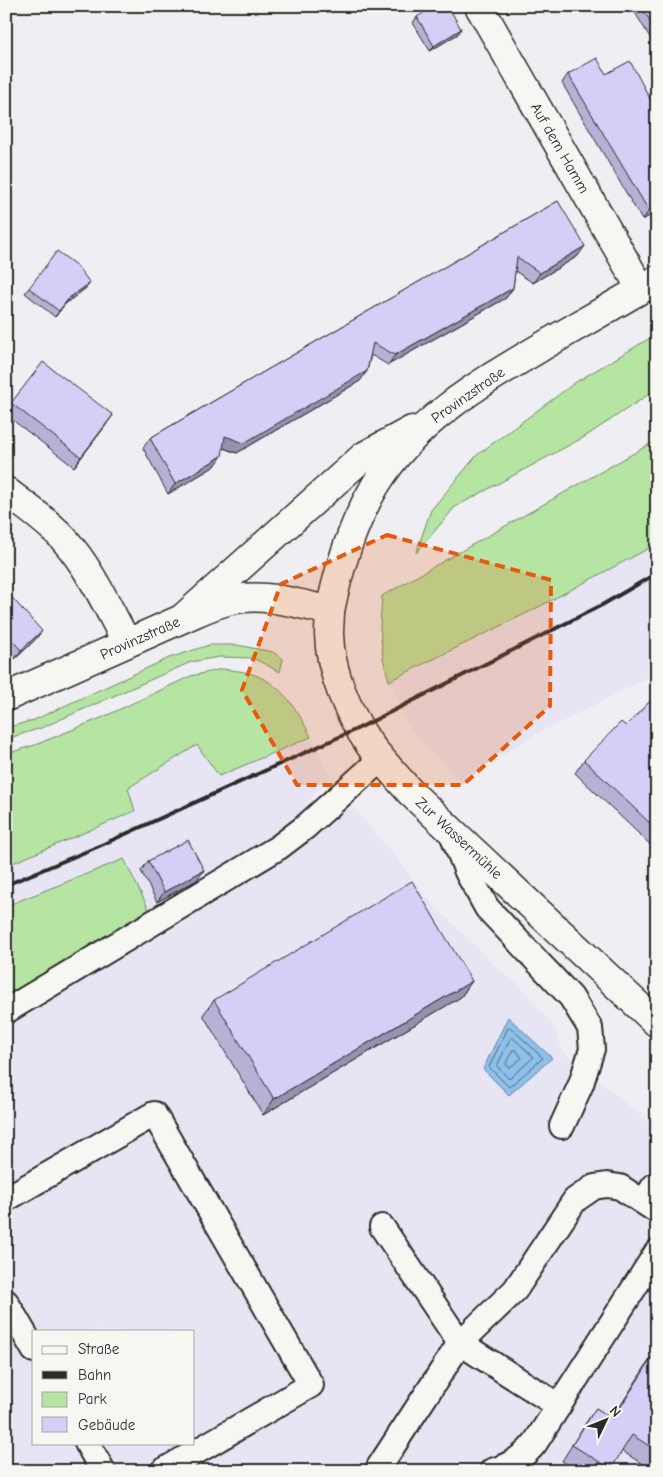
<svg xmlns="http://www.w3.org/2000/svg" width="663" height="1477" viewBox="0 0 663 1477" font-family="'Comic Neue',sans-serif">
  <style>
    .built { fill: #e7e5f4; fill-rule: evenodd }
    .green { fill: #b6e4a2; stroke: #708866 }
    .water { fill: #8dc0ea; stroke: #66849e }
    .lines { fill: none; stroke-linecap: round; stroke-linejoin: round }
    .shore { stroke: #526777; stroke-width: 1 }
    .service-casing { stroke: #2b2b2b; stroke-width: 28 }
    .minor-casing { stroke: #2b2b2b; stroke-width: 31 }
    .tertiary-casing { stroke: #2b2b2b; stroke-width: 31 }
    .secondary-casing { stroke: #2b2b2b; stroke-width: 31 }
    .service { stroke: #f6f6f2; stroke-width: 24 }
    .minor { stroke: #f6f6f2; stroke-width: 28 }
    .tertiary { stroke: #f6f6f2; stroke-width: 28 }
    .secondary { stroke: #f6f6f2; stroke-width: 28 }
    .rail { stroke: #2b2b2b; stroke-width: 4 }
    .wall { fill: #b7b2d5; stroke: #2b2b2b }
    .shaded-wall { fill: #9591ae; stroke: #2b2b2b }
    .building { fill: #d5cff8; stroke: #2b2b2b }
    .marked { fill: #e8590c; fill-opacity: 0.2; stroke: #e8590c; stroke-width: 4; stroke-dasharray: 10 6; stroke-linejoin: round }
    .labels { text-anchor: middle; stroke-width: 5; stroke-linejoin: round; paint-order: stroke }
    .street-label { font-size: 15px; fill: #2b2b2b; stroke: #f6f6f2 }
  </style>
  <rect width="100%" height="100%" fill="#efeef3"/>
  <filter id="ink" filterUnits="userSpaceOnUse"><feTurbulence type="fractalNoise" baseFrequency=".02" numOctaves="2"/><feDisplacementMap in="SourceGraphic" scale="10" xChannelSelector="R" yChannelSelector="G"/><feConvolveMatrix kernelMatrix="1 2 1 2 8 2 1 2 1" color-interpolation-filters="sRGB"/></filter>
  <g filter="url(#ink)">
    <!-- built -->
    <path class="built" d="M657,544v129l-122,62 -75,46 -39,-39 -14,-18 -18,-43 140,-69z
      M311,737l19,39 -23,27 -15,27 -286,172v-136l129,-55 -7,-23 69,-43 22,31z
      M352,807l47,53 28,38 69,69 25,20 32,39 10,25 94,78v342h-651v-452l332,-206zM34,1331h160v112h-160z"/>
    <!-- green -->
    <path class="green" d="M657,334v55l-71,47 -131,71 -39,46 15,-43 46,-55 99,-73z
      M657,440v104l-128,68 -140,69 -6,-23 -3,-31 2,-31z
      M209,645h28l36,7 10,7 -3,13 -27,-14 -34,-1 -28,5 -150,66 -35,11v-11l28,-8 135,-62z
      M222,669c9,1 19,2 27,4 32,9 48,36 62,64l-92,39 -22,-31 -69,43 7,23 -129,55v-112l29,-9 66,-27 90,-42z
      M124,859l27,55 -145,88v-96z"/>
    <!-- water -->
    <path class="water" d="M508,1017l44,41 -43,37 -26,-26z"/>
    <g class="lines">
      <!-- shore -->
      <path class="shore" d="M510,1027l33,31 -34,29 -20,-20 19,-39z
        M512,1037l22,20 -25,22 -12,-13 13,-27z
        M513,1050h3l6,8 -13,10 -3,-4z"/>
      <!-- service casing -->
      <g class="service-casing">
        <path id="service" d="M451,831l16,41 20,36 84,89 19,31 2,21 -11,35 -19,42
          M6,1011l273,-164 25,-19 77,-69
          M6,1199l148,-85 157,271 -148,86
          M644,1202l10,-16 3,-1
          M382,1227l78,116 99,63
          M6,1302l28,48
          M87,1443l16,28
          M384,1471l-5,-4 81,-124 55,-53 60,-90 19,-13 13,-2 13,2 37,24
          M492,1471c17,-5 32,-14 43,-28l122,-191"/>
      </g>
      <!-- minor casing -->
      <g class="minor-casing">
        <path id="minor" d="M479,6l162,283
          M6,491c19,15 40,29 57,47 28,31 45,70 64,105"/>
      </g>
      <!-- tertiary casing -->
      <g class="tertiary-casing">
        <path id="tertiary" d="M330,611c9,-44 22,-86 45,-125 39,-66 109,-105 173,-143 37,-21 73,-42 109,-63
          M185,616l179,-160 48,-26"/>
      </g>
      <!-- secondary casing -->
      <g class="secondary-casing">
        <path id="secondary" d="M6,697l189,-84c9,-4 19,-8 29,-11 35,-11 72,1 106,9 0,7 -1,15 -1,23 1,38 19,79 40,110 13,17 28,33 42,49l246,230"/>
      </g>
      <!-- service -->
      <use href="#service" class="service"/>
      <!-- minor -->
      <use href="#minor" class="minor"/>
      <!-- tertiary -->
      <use href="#tertiary" class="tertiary"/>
      <!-- secondary -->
      <use href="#secondary" class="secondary"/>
      <!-- rail -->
      <path class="rail" d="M6,885l91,-38 262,-119 243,-123 55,-32"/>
    </g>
    <!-- wall -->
    <path class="wall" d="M631,6h26v29l-6,4z
      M417,17l41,17 -28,17 -17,-28z
      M568,74l89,138 -15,8 -80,-137z
      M558,201l20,55 -45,27 -18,-12 -2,17 -7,10 -118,67 -17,-10 -4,16 -7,10 -123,72 -14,-5 -8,18 -47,28 -25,-46 7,-10z
      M90,283l-4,5 -21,16 -10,13 -30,-24 4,-5z
      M11,403l95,22 -32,42 -68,-52v-5z
      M6,591l29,49 -20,19 -9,-9z
      M657,694v157l-82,-78 9,-13 42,-34z
      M148,861l56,9 -7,10 -40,22 -16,-31z
      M472,981l-11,16 -198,118 -60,-100 11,-15z
      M657,1348v123h-4l-31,-20 -13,20h-32l-15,-10 23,-37 11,-16 16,11z"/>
    <!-- shaded-wall -->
    <path class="shaded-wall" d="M461,29l-3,5 -28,17 4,-5z
      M656,31h1v4l-6,4z
      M657,206v6l-15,8 7,-9z
      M585,246l-7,10 -45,27 7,-10z
      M90,283l-4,5 -21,16 -10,13 14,-19z
      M513,288l-7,10 -118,67 7,-10z
      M367,371l-7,10 -123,72 -19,-7 7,-10z
      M113,415l-7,10 -32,42 7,-10z
      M222,456l-7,10 -47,28 7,-10z
      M42,631l-7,9 -20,19 6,-9z
      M204,870l-7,10 -40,22 7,-10z
      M472,981l-11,16 -198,118 11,-16z"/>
    <!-- building -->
    <path class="building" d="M435,6h13l13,23 -27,17 -17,-29z
      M641,6h16v25h-1z
      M597,58l9,16 24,-13 27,51v94l-8,5 -81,-137z
      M558,201l27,45 -45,27 -23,-16 -4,31 -118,67 -22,-12 -6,28 -123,72 -19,-7 -3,20 -47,28 -25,-46z
      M57,251l20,15 13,17 -21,15 -10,13 -30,-23z
      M43,362l70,53 -32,42 -70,-54z
      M6,591l36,40 -21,19 -15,-16z
      M657,694v59l-2,2 2,1v74l-73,-70 37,-38 5,4z
      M188,840l16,30 -40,22 -16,-31z
      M412,881l60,100 -198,118 -60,-99z
      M657,1350v101l-25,-16 -21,34 -39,-24 24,-37 17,11z"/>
  </g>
  <!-- marked area -->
  <path class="marked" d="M387,535l164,45 -1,126 -87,79h-166l-55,-95 39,-106z"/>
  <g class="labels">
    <!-- street labels -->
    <g class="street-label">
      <text transform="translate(560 148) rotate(60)" y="5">Auf dem Hamm</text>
      <text transform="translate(468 395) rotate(-35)" y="5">Provinzstraße</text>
      <text transform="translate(140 638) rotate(-24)" y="5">Provinzstraße</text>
      <text transform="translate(459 838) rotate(43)" y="5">Zur Wassermühle</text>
    </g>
  </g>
  <!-- margin -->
  <rect width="663" height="1477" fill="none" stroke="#f6f6f2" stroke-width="25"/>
  <rect x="12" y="12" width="638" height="1452" fill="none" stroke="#2b2b2b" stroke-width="2" filter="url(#ink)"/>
  <!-- legend -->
  <rect x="32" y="1330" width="162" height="115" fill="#f6f6f2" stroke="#a5a5a2"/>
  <rect x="42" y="1346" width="25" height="8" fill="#f6f6f2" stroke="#a5a5a2"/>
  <text x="78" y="1354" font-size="15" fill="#2b2b2b">Straße</text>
  <rect x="42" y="1371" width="25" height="8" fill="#2b2b2b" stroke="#a5a5a2"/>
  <text x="78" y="1380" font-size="15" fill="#2b2b2b">Bahn</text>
  <rect x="42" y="1392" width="25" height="15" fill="#b6e4a2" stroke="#a5a5a2"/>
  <text x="78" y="1404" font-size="15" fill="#2b2b2b">Park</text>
  <rect x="42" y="1417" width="25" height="15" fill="#d5cff8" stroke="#a5a5a2"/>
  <text x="78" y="1430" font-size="15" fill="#2b2b2b">Gebäude</text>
  <!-- north arrow -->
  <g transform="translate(606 1420) rotate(47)" stroke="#f6f6f2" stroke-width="4" paint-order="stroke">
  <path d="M0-4L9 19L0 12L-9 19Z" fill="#2b2b2b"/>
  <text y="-8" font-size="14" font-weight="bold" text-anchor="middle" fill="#2b2b2b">N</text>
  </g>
</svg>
